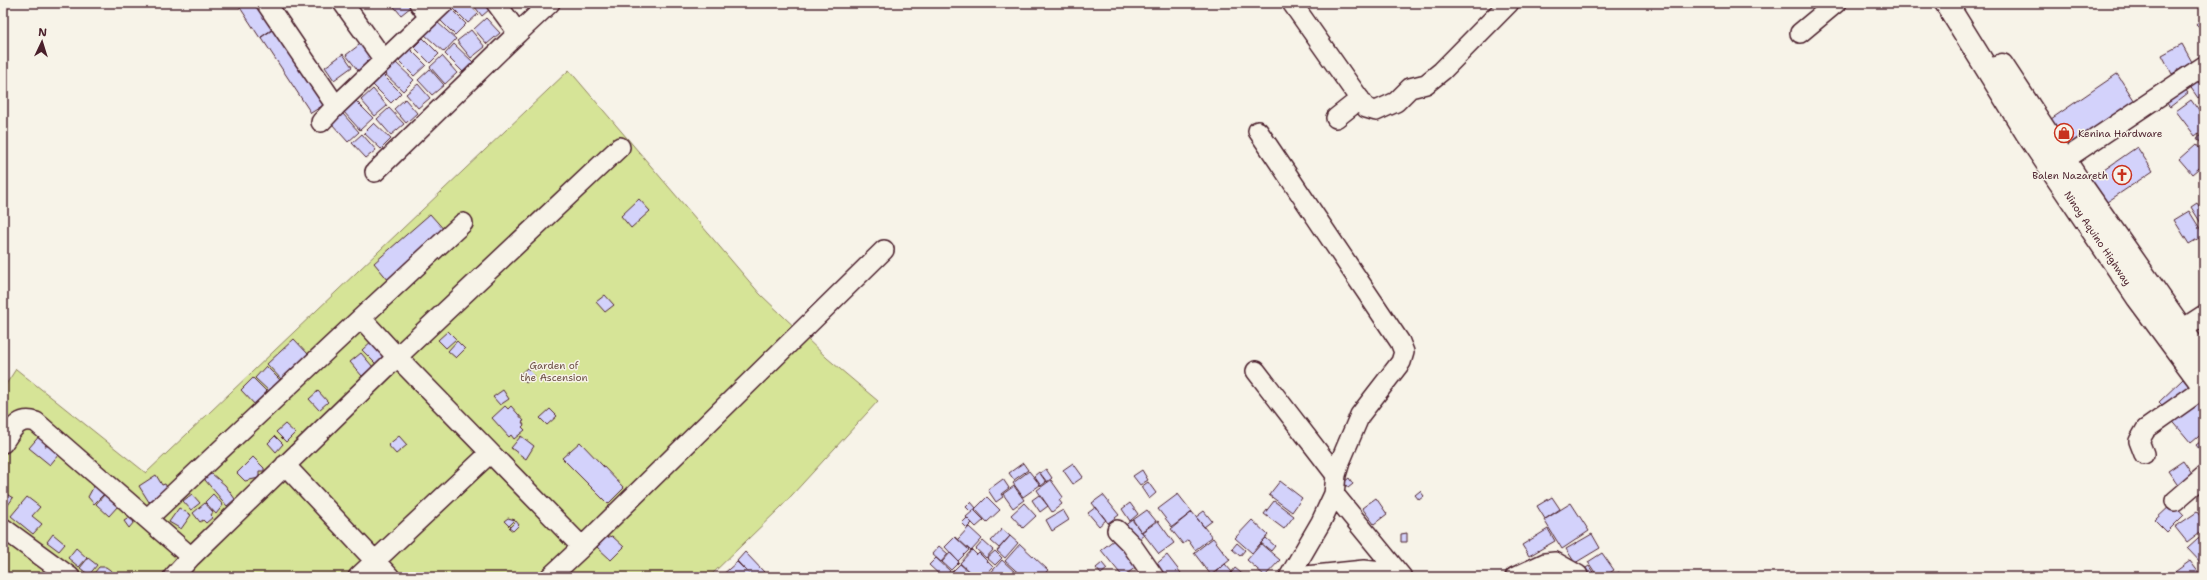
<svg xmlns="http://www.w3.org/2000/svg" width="2207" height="580" viewBox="0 0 2207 580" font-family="'Shantell Sans',sans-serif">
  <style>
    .green { fill: #d6e497; stroke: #908261 }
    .building { fill: #d3d2fb; stroke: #4a1f2b }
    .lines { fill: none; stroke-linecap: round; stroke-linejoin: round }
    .minor-casing { stroke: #4a1f2b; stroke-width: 22 }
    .major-casing { stroke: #4a1f2b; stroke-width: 25 }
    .minor { stroke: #f7f3e8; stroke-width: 19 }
    .major { stroke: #f7f3e8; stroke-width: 22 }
    .labels { text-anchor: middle; stroke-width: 3; stroke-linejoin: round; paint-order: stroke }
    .poi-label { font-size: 10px; fill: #4a1f2b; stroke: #f7f3e8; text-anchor: start }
    .street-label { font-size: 10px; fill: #4a1f2b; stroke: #f7f3e8 }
    .park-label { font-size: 10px; fill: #6d5046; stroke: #f7f3e8 }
  </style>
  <rect width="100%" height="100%" fill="#f7f3e8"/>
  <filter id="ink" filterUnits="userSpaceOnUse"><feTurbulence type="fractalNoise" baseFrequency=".025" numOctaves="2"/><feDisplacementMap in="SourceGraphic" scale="8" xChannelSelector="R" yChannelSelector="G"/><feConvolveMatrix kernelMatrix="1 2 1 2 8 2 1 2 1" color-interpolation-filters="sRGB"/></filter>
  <g filter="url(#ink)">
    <!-- green -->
    <path class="green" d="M569,70l191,224 67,64 51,43 -97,106 -72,70h-706v-188l13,-20 130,104z"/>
    <!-- building -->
    <path class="building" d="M237,3h20l17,26 -14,9z
      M391,3h25l-15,12z
      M458,3h10l10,11 -10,9 -15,-15z
      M479,3h6l5,6 -8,7 -7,-9z
      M451,9l15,15 -11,11 -15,-15z
      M2203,17l1,2v13l-8,-7z
      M486,18l14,15 -13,11 -13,-15z
      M437,22l19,17 -12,13 -19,-17z
      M274,28l51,76 -14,9 -50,-76z
      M471,30l14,17 -14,11 -14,-17z
      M423,38l16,16 -9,9 -16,-16z
      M363,42l14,18 -17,13 -14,-18z
      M454,44l19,18 -10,10 -18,-18z
      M2182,44l10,18 -20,12 -10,-19z
      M410,49l16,16 -12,11 -16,-16z
      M343,54l9,13 -18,13 -9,-13z
      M442,56l15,17 -12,11 -15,-17z
      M395,62l19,18 -11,11 -19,-18z
      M430,69l14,16 -12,10 -14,-15z
      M2204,72v21l-6,5 -11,-16z
      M2117,74l21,32 -65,45 -22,-32z
      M383,75l18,18 -10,10 -18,-18z
      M418,84l12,14 -12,10 -12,-14z
      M2181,84l7,9 -18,14 -8,-9z
      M373,89l14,17 -12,10 -14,-16z
      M405,99l12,14 -11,10 -12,-14z
      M355,100l18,18 -13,12 -17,-19z
      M2191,100l13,18v11l-9,7 -19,-25z
      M2204,101v12l-5,-8z
      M389,108l15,16 -13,11 -14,-16z
      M343,114l16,18 -11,10 -16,-18z
      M374,123l17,16 -10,10 -17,-16z
      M2204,133v14l-7,-9z
      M362,134l14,16 -10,8 -14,-15z
      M2196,144l8,10v10l-12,10 -13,-15z
      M2137,147l16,24 -46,31 -16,-23z
      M639,199l11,12 -19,17 -10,-12z
      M2197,203l7,11v14l-13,-21z
      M2189,211l15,24 -15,9 -15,-24z
      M430,214l16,18 -57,49 -15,-18z
      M605,295l9,10 -9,7 -9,-10z
      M448,331l8,8 -10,9 -8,-8z
      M375,338l15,17 -12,11 -16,-16z
      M294,339l15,16 -27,25 -15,-16z
      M457,341l8,8 -9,9 -8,-7z
      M361,353l12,14 -11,9 -12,-14z
      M266,366l15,15 -11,11 -15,-14z
      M527,368l8,8 -9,7 -7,-8z
      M253,378l18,18 -13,12 -17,-18z
      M2183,379l8,9 -24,22 -8,-8z
      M503,390l6,9 -9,6 -7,-8z
      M318,391l10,11 -9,8 -10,-11z
      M2194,398l10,12v22l-13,11 -21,-25z
      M505,406l3,3 3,-3 13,15 -2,1 2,3 -2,2 3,3 -11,9 -3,-4 -2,2 -17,-19z
      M550,409l7,7 -10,9 -7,-7z
      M285,424l10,9 -9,9 -10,-10z
      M41,434l8,7 -4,5h5l9,8 -9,11 -21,-17z
      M275,436l8,8 -7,8 -8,-9z
      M399,436l8,9 -11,9 -8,-9z
      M521,436l13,10 -8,13 -15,-11z
      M2204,439v16l-8,-10z
      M580,442l44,46 -16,16 -46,-46z
      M253,457l11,11v3h-5v7l-14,3 -8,-8z
      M2183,461l11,16 -15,10 -11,-16z
      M1023,463l5,7 -14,10 -5,-7z
      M1073,463l10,14 -10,7 -10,-14z
      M1046,469l6,9 -5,4 -7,-9z
      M1142,470l6,10 -8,5 -7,-9z
      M1029,471l11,14 -17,12 -10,-14z
      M1039,472l7,10 -5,4 -7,-10z
      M212,474l13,11 10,14 -8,7 -22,-26 1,-4z
      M156,475l6,10 3,-1 3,5 -9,6 1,4 -6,-1 -5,4 -10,-16z
      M1349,478l4,6 -5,4 -4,-6z
      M1003,479l6,9 -8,6 2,3 -7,5 -8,-12z
      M1051,480l12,17 -4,3 3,4 -10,8 -15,-22z
      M1280,481l22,17 -10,14 -23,-17z
      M1148,482l8,11 -7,6 -8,-12z
      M95,484l11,8 -12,12 -6,-7z
      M1014,486l10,14 -11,8 -10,-14z
      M1420,491l4,5 -5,4 -4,-5z
      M3,492l10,6 -10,14z
      M105,494l13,12 -9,10 -13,-12z
      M192,494l8,9 -9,7 -8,-9z
      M213,494l10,11 -7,9 -11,-12z
      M1178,494l14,18 -20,15 -14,-18z
      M1039,495l9,11 -8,6 -8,-12z
      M1103,495l16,20 -11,8 -16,-20z
      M27,497l13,10 -8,9 10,8 -9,10 -22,-18z
      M987,497l13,13 -13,12 -12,-13z
      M1552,497l8,12 -15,10 -8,-13z
      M1376,498l11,16 -13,10 -12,-16z
      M1274,501l20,15 -10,13 -20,-15z
      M971,502l5,6 -5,4 -5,-5z
      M205,503l8,9 -2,3 2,2 -7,6 -3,-3 -3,2 -7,-9z
      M1024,503l12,13 -13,12 -12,-13z
      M1130,503l8,11 -8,7 -8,-12z
      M1571,503l18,28 -27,18 -18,-29z
      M2173,503l11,12 -17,17 -12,-12z
      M1096,507l10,13 -7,6 -11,-13z
      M179,508l12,7 -10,14 -12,-7z
      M974,510l10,10 -8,7 -10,-10z
      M1063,510l6,10 -17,11 -6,-11z
      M1147,510l9,11 -15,11 -8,-12z
      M1204,511l8,10 -8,6 -8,-10z
      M1192,512l20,25 -17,13 -7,-10 -5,4 -12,-15z
      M2197,512l7,9v8l-17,13 -12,-15z
      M129,518l5,4 -5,6 -5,-7z
      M508,518l7,2 -6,6 -5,-5z
      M967,518l5,5 -5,5 -5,-5z
      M1132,520l12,15 -9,7 -12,-15z
      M1252,520l16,15 -16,18 -17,-15z
      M516,521l3,4 -6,6 -4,-3z
      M1158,521l16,22 -15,11 -17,-22z
      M969,527l13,12 -11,12 -13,-12z
      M1002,529l8,7 -11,12 -8,-7z
      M1548,529l7,12 -26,15 -7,-11z
      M1407,533v9h-6v-8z
      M53,534l12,10 -6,7 -12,-9z
      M1592,534l8,14 -25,15 -9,-14z
      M612,536l12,11 -13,13 -14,-13 9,-9z
      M1010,536l8,7 -13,15 -8,-7z
      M1119,536l22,27 -18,14 -22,-27z
      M955,537l14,13 -11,11 -13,-14z
      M1213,538l17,22 -19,15 -17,-22z
      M1266,538l9,8 -4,5 -10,-8z
      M2198,538l6,7v21l-17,-18z
      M983,541l10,9 -7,8 -10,-9z
      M1237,543l8,7 -5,6 -8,-7z
      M1020,544l28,26 -6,7h-19l-18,-16z
      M1261,544l19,16 -15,16 -18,-16z
      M939,546l9,8 -7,8 -9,-8z
      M76,548l11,10 -8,9 -11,-9z
      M972,550l5,5 2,-2 14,14 -9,10h-9l-15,-14z
      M995,551l7,7 -7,7 -8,-7z
      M745,552l19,20 -5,5h-7l-15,-16z
      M950,553l9,9 -8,8 -9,-8z
      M1602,553l12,17 -10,7h-6l-10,-15z
      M1167,555l17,22h-21l-9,-11z
      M88,558l9,7 -8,10 -9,-7z
      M936,558l14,13 -5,6h-3l-13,-12z
      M1002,560l14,13 -3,4h-23l-2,-1z
      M2190,561l12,16h-28l-2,-3z
      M737,562l15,15 -31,-1z
      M1102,563l5,6 -6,5 -5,-6z
      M960,564l8,7 -6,6h-15z
      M1225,564l7,8 -6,5h-6l-4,-4z
      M1589,566l7,11h-12l-4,-5z
      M99,567h7l8,6 -3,4h-20z
      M1235,568l11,9h-18z
      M968,572l5,5h-10z
      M1619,572l3,5h-11z"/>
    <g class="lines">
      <!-- minor casing -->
      <g class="minor-casing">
        <path id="minor" d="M266,3l70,103 108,-103
          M343,3l41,57
          M419,3l10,14
          M496,3l22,30 32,-30
          M1292,3l74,105 10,3 20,-9 14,-14 16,-4 16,-13 67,-68
          M1800,33l36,-30
          M1336,118l24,-19
          M321,122l15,-16
          M1258,131l142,211 4,10 -3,10 -41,53 -20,47 -4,13 -2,19 -13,28 -32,55
          M2064,160l140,-94
          M375,172l143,-139
          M361,318l102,-95
          M2181,330l23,-15
          M1256,371l80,104
          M3,443c9,-13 15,-27 33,-21l155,135 -18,20
          M2144,454l-5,-13 7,-12 58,-41
          M285,465l105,112
          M1334,494l68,83
          M2175,501l29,-25
          M148,518l213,-200 36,39 223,-210
          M3,528l67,49
          M1117,530l14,14 23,33
          M582,547l302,-297
          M191,557l206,-200 185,190 -32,30
          M358,577l131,-123
          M1296,577l68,-7 35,4
          M1515,577l30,-14 10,-1 23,13"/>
      </g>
      <!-- major casing -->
      <g class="major-casing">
        <path id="major" d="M1946,3l80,129 112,166 66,89
          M2002,65l79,120 123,176"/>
      </g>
      <!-- minor -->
      <use href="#minor" class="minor"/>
      <!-- major -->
      <use href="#major" class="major"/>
    </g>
  </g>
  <!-- icons -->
  <defs>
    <g id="shop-ring" transform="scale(1)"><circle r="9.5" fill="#f7f3e8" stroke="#c8321e" stroke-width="1.5"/><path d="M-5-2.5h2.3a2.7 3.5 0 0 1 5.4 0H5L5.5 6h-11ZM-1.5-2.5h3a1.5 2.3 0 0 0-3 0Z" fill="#c8321e"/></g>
    <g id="church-ring" transform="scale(1)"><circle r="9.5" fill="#f7f3e8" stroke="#c8321e" stroke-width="1.5"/><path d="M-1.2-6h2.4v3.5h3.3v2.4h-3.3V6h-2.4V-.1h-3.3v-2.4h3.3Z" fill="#c8321e"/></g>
  </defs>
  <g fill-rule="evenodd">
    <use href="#shop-ring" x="2064" y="133"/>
    <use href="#church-ring" x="2122" y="175"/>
  </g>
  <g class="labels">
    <!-- poi labels -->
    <g class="poi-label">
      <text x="2078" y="137">Kenina Hardware</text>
      <text x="2108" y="179" text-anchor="end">Balen Nazareth</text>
    </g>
    <!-- street labels -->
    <g class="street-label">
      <text transform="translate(2098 238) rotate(56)" y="4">Ninoy Aquino Highway</text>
    </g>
    <!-- park labels -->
    <g class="park-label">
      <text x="554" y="369">Garden of<tspan x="554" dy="12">the Ascension</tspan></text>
    </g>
  </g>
  <!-- margin -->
  <rect width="2207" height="580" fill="none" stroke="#f7f3e8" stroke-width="16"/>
  <rect x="8" y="8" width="2191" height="564" fill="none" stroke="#4a1f2b" stroke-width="1.5" filter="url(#ink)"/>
  <!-- north arrow -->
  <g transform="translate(42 42) rotate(4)" stroke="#f7f3e8" stroke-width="3" paint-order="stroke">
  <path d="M0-3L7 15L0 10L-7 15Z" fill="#4a1f2b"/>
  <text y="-6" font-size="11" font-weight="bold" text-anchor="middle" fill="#4a1f2b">N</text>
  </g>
</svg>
